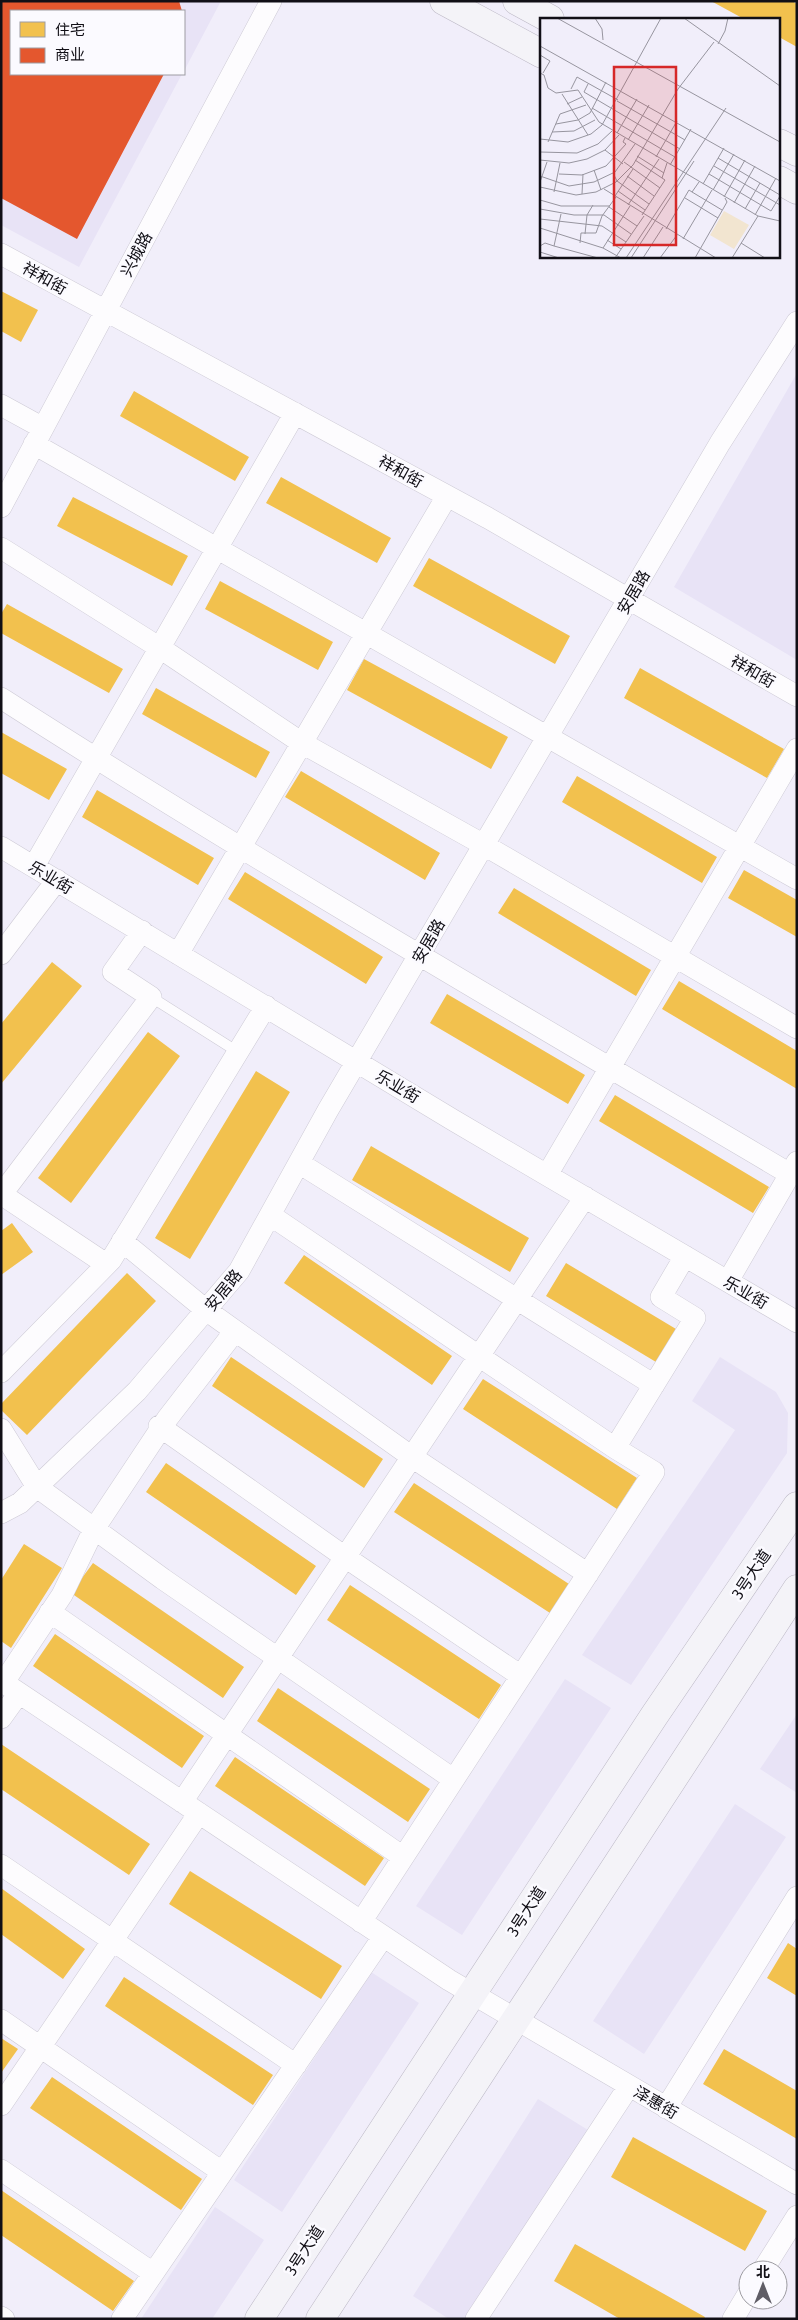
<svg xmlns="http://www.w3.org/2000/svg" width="798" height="2320" viewBox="0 0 798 2320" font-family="'Asap Condensed','Noto Sans SC',sans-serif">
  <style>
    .built { fill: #e8e3f6 }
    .homes { fill: #f2c14e }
    .shops { fill: #e4572e }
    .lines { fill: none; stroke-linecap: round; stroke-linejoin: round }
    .service-casing { stroke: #cdcad5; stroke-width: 11 }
    .minor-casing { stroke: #cdcad5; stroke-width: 22 }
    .primary-casing { stroke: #bcb8c5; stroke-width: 29 }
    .service { stroke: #fdfcfe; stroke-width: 10 }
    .minor { stroke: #fdfcfe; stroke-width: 21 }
    .primary { stroke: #f4f3f8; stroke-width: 28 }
    .labels { text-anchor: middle; stroke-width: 5; stroke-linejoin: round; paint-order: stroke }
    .street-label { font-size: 16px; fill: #110f16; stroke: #fbfaff }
    .inset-road { fill: none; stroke: #97959f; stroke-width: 1 }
    .view { fill: #d62828; fill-opacity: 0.15; stroke: #d62828; stroke-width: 2.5 }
    .inset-edge { fill: none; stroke: #110f16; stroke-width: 2.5 }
  </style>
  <rect width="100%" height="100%" fill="#f1eefa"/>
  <!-- built -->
  <path class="built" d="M1,1h220l-37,70v-60h-173v63h171l-103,193 -78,-42z
    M797,373v287l-123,-73z
    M720,1357l56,35 12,21 -1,40 -156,232 -49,-30 153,-225 -43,-29z
    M565,1679l46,29 -149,227 -46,-29z
    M797,1714v79l-37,-24z
    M735,1804l51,33 -142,217 -51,-33z
    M371,1972l48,31 -137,209 -48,-32z
    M538,2099l50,31 -120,189h-19l-36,-23z
    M215,2207l49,33 -52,79h-71z"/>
  <!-- homes -->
  <path class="homes" d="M711,1h81l5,3v43l-18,-10v-18h-35z
    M1,291l37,19 -17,32 -20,-11z
    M134,391l115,66 -14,24 -115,-65z
    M281,477l110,61 -14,25 -111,-60z
    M73,497l115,59 -16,30 -115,-60z
    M429,558l141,78 -15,28 -142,-78z
    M220,581l113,61 -15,28 -113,-61z
    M7,604l116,65 -14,24 -108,-60v-19z
    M364,659l144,78 -17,32 -144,-79z
    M640,668l144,81 -17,29 -143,-80z
    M156,688l114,64 -14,26 -114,-64z
    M1,732l66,37 -18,31 -48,-27z
    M301,771l139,82 -15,27 -140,-83z
    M577,776l140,81 -15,26 -140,-81z
    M97,790l117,68 -16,27 -116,-68z
    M744,870l53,30v37l-69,-39z
    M245,872l138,85 -17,27 -138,-85z
    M514,888l137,82 -15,26 -138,-83z
    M52,962l30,24 -81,98v-60z
    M679,981l118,70v38l-135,-80z
    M447,994l138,81 -17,29 -138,-81z
    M148,1032l32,24 -109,147 -33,-25z
    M256,1071l34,21 -100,167 -35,-21z
    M615,1095l154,92 -16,26 -154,-92z
    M371,1146l158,92 -19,34 -158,-92z
    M12,1223l21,29 -32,23v-44z
    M304,1255l148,101 -20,29 -148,-102z
    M566,1263l110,66 -20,33 -110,-66z
    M127,1273l29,28 -129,134 -26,-25v-6z
    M231,1357l152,102 -19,29 -152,-102z
    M483,1379l154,99 -20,31 -154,-100z
    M166,1463l150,103 -20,29 -150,-103z
    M414,1483l155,101 -19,29 -156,-101z
    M24,1544l38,24 -51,80 -10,-7v-61z
    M93,1563l151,104 -21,31 -152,-105z
    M350,1585l151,100 -22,34 -152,-99z
    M55,1634l149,102 -22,32 -149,-102z
    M278,1688l152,101 -22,33 -151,-101z
    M1,1744l149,100 -21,31 -128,-86z
    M235,1757l149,101 -19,28 -150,-100z
    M190,1871l152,95 -21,33 -152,-95z
    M1,1888l84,61 -22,30 -62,-45z
    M788,1943l9,6v47l-30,-18z
    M124,1977l149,98 -20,30 -148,-99z
    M1,2038l17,11 -17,24z
    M724,2049l73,42v48l-94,-55z
    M52,2077l150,102 -21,31 -151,-102z
    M633,2137l134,74 -22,40 -134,-74z
    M1,2190l133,91 -21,30 -112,-76z
    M575,2244l130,73 -1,2h-84l-66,-38z"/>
  <!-- shops -->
  <path class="shops" d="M1,1h178l3,10h-171v63h153l-87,165 -76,-41z"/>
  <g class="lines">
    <!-- service casing -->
    <g class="service-casing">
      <path id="service" d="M151,997l87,55"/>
    </g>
    <!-- minor casing -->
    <g class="minor-casing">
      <path id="minor" d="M1,254l487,264 309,178
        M1,405l42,23
        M34,444l763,435
        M1,507l270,-506
        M1,548l159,100 142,95 182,102 313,183
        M1,698c259,166 525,320 789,476
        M1,847l452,273 344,202
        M34,866l261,-453
        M1,954l56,-74
        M178,954l269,-458
        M299,1163l355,222
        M547,1175l250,-426
        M1,1194l105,70
        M1,1195l150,-198 -38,-25 29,-41
        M270,1215l345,233
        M122,1241l84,69 206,147 176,117
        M728,1281l69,-119
        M1,1372l110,-112 155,-254
        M159,1426l186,131 176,119
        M1,1429l36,58 126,92 290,200
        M1,1513l19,-10 117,-112 102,-120 89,-161 392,-667 77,-121
        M50,1612l353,245
        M1,1681l448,299 348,204
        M4,1682l58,-87 32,-66 73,-110 68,-88
        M1,1718l18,-25
        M182,1802l403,-605
        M1,1865l295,200
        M361,1922l293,-450 -39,-24 80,-130 -34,-21 24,-41
        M1,2020l221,152
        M1,2105l198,-292
        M666,2108l131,-211
        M1,2170l152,103
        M763,2270l34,-54
        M1,2317l3,2
        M122,2319l261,-382
        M476,2319l153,-233
        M733,2319l15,-25"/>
    </g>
    <!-- primary casing -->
    <g class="primary-casing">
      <path id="primary" d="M444,1l98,53
        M517,1l33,18
        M779,143l18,9
        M779,180l18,10
        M259,2319l395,-603 143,-210
        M320,2319l477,-730"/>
    </g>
    <!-- service -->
    <use href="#service" class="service"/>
    <!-- minor -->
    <use href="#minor" class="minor"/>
    <!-- primary -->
    <use href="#primary" class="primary"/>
  </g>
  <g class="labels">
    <!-- street labels -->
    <g class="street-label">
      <text transform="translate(136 254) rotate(-62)" y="6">兴城路</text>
      <text transform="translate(45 278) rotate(29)" y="6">祥和街</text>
      <text transform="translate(401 471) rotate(29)" y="6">祥和街</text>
      <text transform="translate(633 592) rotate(-60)" y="6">安居路</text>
      <text transform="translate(753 671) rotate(30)" y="6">祥和街</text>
      <text transform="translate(51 877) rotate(31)" y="6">乐业街</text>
      <text transform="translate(428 941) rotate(-60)" y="6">安居路</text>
      <text transform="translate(398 1086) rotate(31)" y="6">乐业街</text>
      <text transform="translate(223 1290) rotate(-51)" y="6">安居路</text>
      <text transform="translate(746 1292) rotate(30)" y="6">乐业街</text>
      <text transform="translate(751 1574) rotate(-56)" y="6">3号大道</text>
      <text transform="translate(526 1911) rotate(-57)" y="6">3号大道</text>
      <text transform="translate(656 2102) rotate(30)" y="6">泽惠街</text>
      <text transform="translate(304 2250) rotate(-57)" y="6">3号大道</text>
    </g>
  </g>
  <!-- overview -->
  <g transform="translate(540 18)">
    <rect width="240" height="240" fill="#f1eefa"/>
    <path d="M184,193l25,14 -15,24 -24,-14z" fill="#f2e5d0"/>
    <path class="inset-road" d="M17,0l223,124M55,0l7,11 1,11M144,0l96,68M178,26l7,-13 3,-13M0,28l240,135M0,37l10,6 -7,12M0,55l4,2 4,13 8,5 22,-3 21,32 159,94M48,66l-4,8 96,57M31,71l6,-12 41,23M22,76l26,41M77,83l68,39M27,86l15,-7M52,90l83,49M16,106l22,-4 12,-7 16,-31M12,114l22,-1 21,-11M77,115l20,-34M0,121l28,3 23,-8 11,-9 59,-107M88,122l21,-35M8,124l12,-28 26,-9M65,132l18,14M0,134l37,1 21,-9 14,-13M97,138l27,17M116,139l21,-36M178,140l62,37M0,142l29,3 18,-4 18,-9 14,-15M95,142l27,18M84,144l36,26M130,147l21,-36M174,148l66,39M54,152l7,20M73,155l4,8 32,23M19,156l23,1 24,-9 20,-22 -3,-2 2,-4M169,156l62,37 9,-15M0,158l29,10 25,-4 21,-10 20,-28M87,158l27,20M0,164l7,-20M163,166l21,-36M0,169l36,8 20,-3 20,-10 17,-17 45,-76 36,-47M64,171l112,69M173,172l21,-36M78,173l27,19M14,174l6,-29M152,174l30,18M42,176l1,-20M75,178l18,-27M184,179l21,-37M145,180l33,20M0,182l21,6h49M194,185l21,-37M88,187l31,-46M69,189l28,19M0,191l34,6h30l27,19M205,191l15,-26M102,197l23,-35 -3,-2 5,-15M215,197l21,-37M0,201l62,7 24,16M0,210l63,20 18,10M126,211l23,-39 3,2 7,-10M45,216l2,-19 6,-10M143,221l29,-49M67,222l14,9M40,225l1,-10h15l6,-17 14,-19M201,225l24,15M0,228l5,-3 9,3 7,-32M14,228l44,12M63,230l27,-42M0,234l19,6M75,240l29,-42M86,240l100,-150M91,240l63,-97M103,240l20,-31M120,240l17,-23M155,240l32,-56 -2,-4M192,240l26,-42 22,5"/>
    <path class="view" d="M74,49h62v178h-62z"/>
    <rect width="240" height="240" class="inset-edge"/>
  </g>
  <!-- border -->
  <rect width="798" height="2320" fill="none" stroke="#110f16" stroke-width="5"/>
  <!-- legend -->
  <rect x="10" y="10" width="175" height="65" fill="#fbfaff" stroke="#9d9ca2"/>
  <rect x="20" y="22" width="25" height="15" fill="#f2c14e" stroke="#9d9ca2"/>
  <text x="55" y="35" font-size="15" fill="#110f16">住宅</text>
  <rect x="20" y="48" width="25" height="15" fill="#e4572e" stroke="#9d9ca2"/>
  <text x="55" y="60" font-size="15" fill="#110f16">商业</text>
  <!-- north arrow -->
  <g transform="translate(763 2285)"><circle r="24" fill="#fbfaff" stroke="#9d9ca2"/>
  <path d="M0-4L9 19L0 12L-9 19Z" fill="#5f5d66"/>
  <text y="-8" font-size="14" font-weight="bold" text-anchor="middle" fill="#110f16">北</text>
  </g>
</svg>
